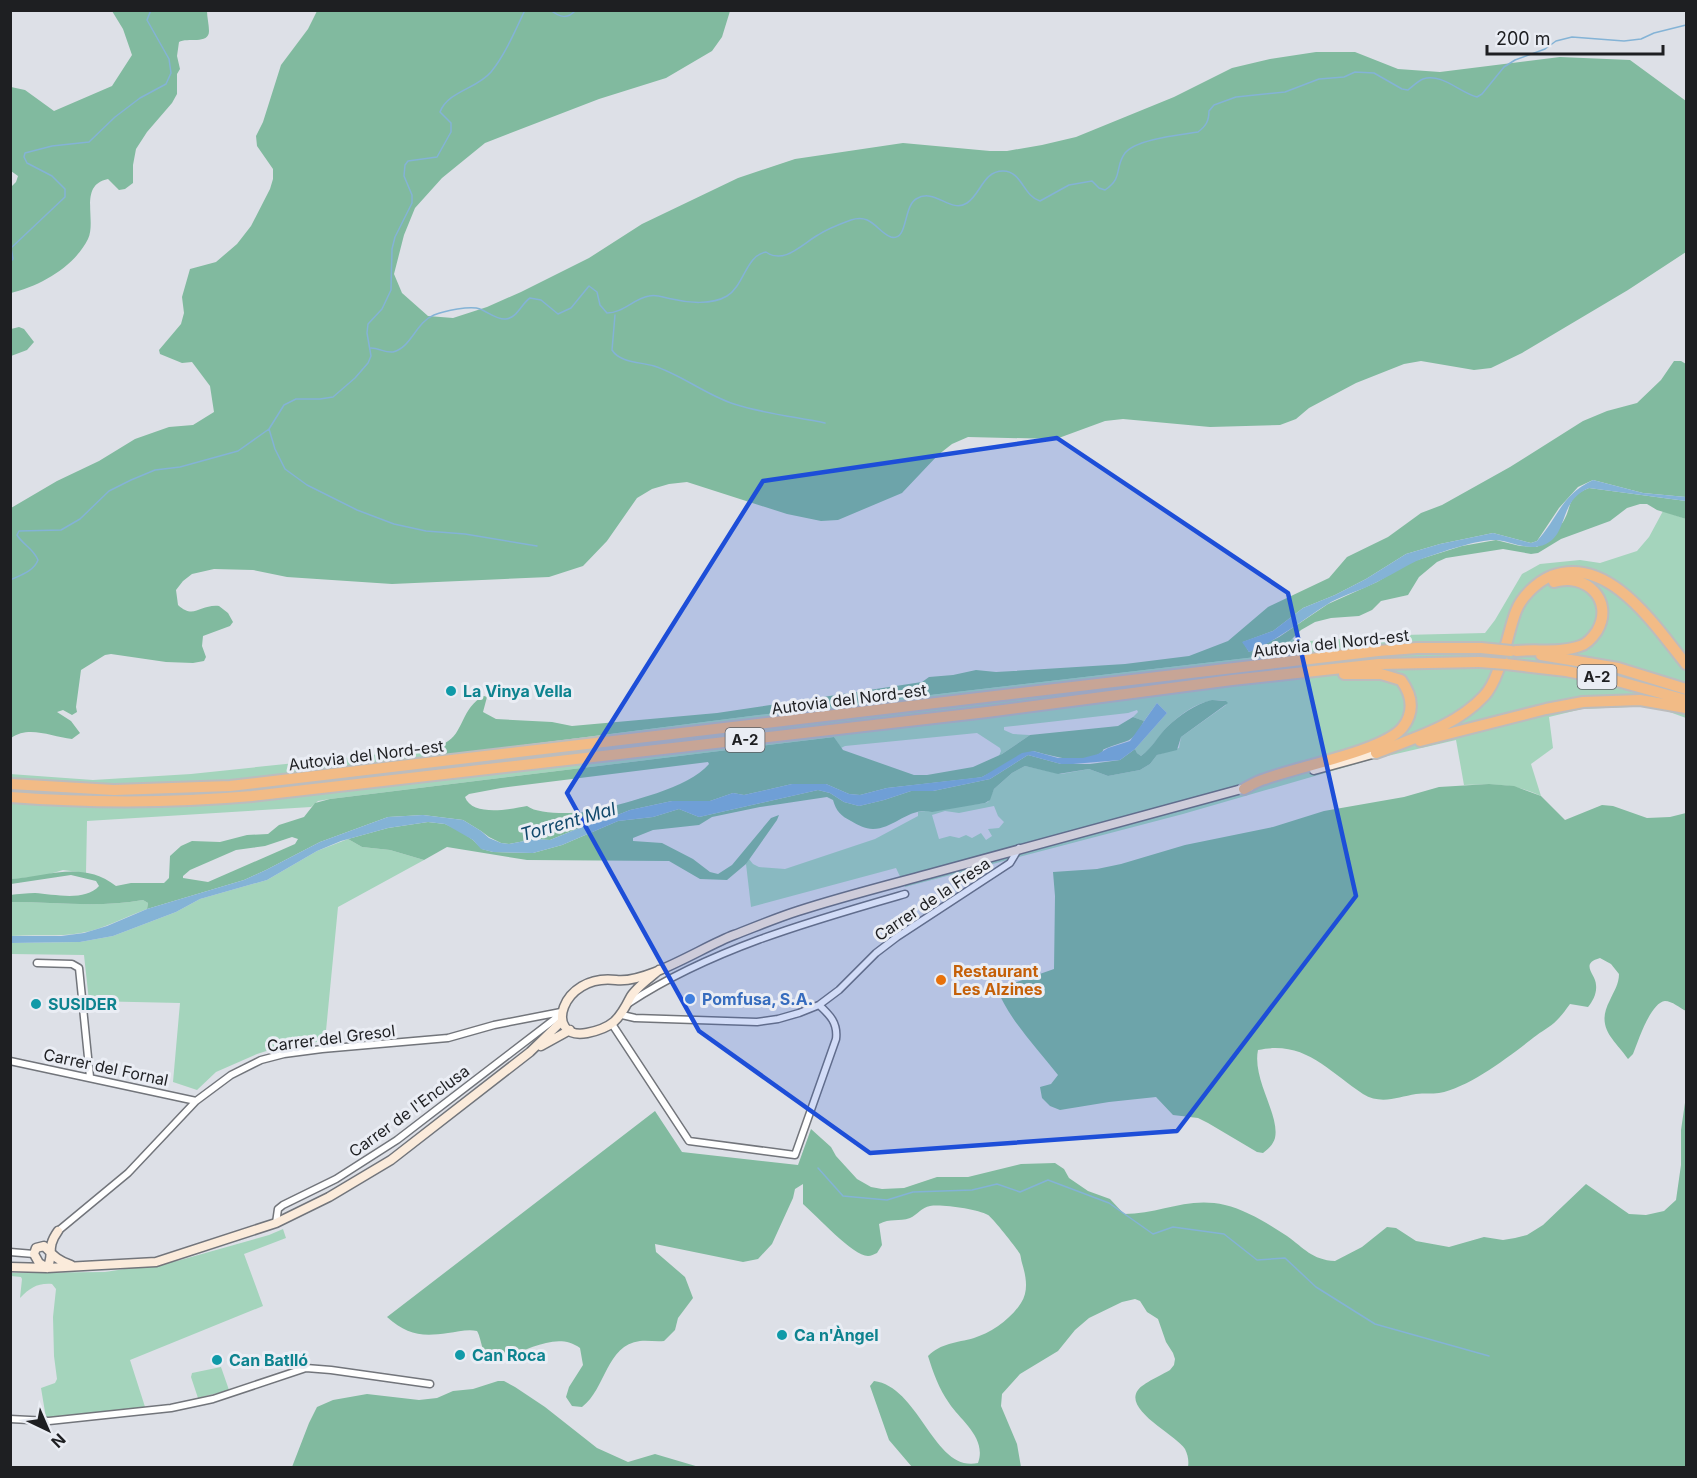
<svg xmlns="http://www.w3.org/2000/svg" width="1697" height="1478" viewBox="0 0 1697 1478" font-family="Inter,sans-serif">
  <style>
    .green { fill: #a4d4bc; fill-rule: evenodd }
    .forest { fill: #81ba9f; fill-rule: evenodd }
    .water { fill: #84b3d6 }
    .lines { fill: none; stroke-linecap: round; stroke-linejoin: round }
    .stream { stroke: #84b3d6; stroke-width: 1.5 }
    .street-casing { stroke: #72757b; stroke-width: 9 }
    .secondary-casing { stroke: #72757b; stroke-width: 11 }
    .highway-casing { stroke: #bcbcbd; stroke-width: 14 }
    .street { stroke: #fff; stroke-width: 6 }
    .secondary { stroke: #fbebdb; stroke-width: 8 }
    .highway { stroke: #f2bb86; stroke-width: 10 }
    .highway-bridge-casing { stroke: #bcbcbd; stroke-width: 14; stroke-linecap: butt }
    .highway-bridge { stroke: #f2bb86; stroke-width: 10 }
    .marked { fill: #1d4ed8; fill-opacity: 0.2; stroke: #1d4ed8; stroke-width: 4.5; stroke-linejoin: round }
    .culture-dot { fill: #0f9aa8; stroke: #eaedf4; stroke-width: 2 }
    .food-dot { fill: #e8710a; stroke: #eaedf4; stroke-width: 2 }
    .shop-dot { fill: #3f7fe0; stroke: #eaedf4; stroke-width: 2 }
    .labels { text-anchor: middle; stroke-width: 6; stroke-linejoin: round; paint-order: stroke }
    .shield { fill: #eaedf4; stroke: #5b5d61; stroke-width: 1.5 }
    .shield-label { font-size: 15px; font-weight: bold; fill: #1e1f22 }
    .street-label { font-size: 16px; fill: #1e1f22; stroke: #eaedf4 }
    .culture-label { font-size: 16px; font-weight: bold; fill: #0d838f; stroke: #eaedf4; text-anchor: start }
    .food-label { font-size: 16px; font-weight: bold; fill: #c56008; stroke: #eaedf4; text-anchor: start }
    .shop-label { font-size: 16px; font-weight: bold; fill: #366cbe; stroke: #eaedf4; text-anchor: start }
    .water-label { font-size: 18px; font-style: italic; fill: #10486b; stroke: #eaedf4 }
  </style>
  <rect width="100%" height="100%" fill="#dde0e7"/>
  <!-- green -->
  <path class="green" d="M1663,511l23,8v199l-33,-12 -71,3 -33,8 4,31 -22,16 10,32c-28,-13 -47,-12 -77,-11l-8,-45 -86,20 -187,54 -278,73 -9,-19 -145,39 -5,-43 3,-5 4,5 6,3 26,2 90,-30 43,-23v-4l67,-9 3,-1 6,-13 18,-16 13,-7 36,8 28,-5 19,7 32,-6 10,-6 7,-9 22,-7 2,-11 45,-32v-4c-24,-4 -42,11 -59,26 -9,10 -15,21 -26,29l-4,-3 -2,-4 32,-36 -10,-10 -13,18 -11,-4 5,-5 -1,-2 -9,3 -124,14v3l9,4 17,1 -31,21 2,-5 -1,-3 -23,-15 -132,13 -4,2 -7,-11 -504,62 -12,2 -7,6 -224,14 -1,52 -23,-3 -20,6 -31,3 -2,-105 83,6 98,-6 228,-24 7,-3 12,9 321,-41 497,-58 24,-7 12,-12 3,3h14l94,-6 82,-2 10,-13 27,-46 18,-10 40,-4 20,3 37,-12 12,-14zM994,806l4,10 6,6 -5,6 -11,1 4,7 -6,4 -5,-7 -9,5 -6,-3 -7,3 -9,-2 -11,3 -7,-24 13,-4 14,2z
    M348,839l14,8 28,3 34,10 -86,47 -13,134 -43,5 -25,8 -41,18 -19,18 -24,-8 7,-79 -91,-2 -5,-46 -73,-1v-11l69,-1 33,-6 63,-24 24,-13 67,-19 50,-29z
    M143,900l5,3 -1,6c-22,8 -43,20 -66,24 -23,4 -47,1 -70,3v-34c43,0 88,6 132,-2z
    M283,1229l3,9 -42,16 19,52 -133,54 16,50 -100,8 -5,-30 14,-5 2,-4 -3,-23 -1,-39 3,-28 -4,-5c-15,-1 -22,4 -32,14l2,-19 -1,-2 -10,-1v-3l94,-1 72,-11 92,-26z
    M221,1367l8,23 -31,8 -7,-21 1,-4z"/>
  <!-- forest -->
  <path class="forest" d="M112,11h95c0,6 2,14 2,20 0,14 -22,6 -30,11l-2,14 3,13 -3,5v20l-5,9 -25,29 -11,17 -3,16v18l-8,6 -6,1 -11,-11c-30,6 -11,41 -20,60 -14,28 -48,47 -77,54v-106l5,-5 2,-6 -7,-5v-84l14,3 29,21 58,-25 20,-31 -9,-26z
    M317,11h413l-8,26 -10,14 -46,27 -67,21 -114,44 -43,35 -27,30 -11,27 -10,39 8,19 26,23 25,2 34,-11 34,-15 68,-34 53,-34 96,-46 57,-19 108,-16 87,8h17l35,-6 34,-8 98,-40 58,-29 38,-9 46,-7h39l43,17 42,3 120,-15 70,3 56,41v151l-58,38 -106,63 -31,15 -17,2 -53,-9 -17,3 -48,19 -47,25 -13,11 -16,6 -70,2 -87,-8 -18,2 -49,18 -88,-2 -16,7 -14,11 -36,38 -64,27 -17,1 -34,-7 -100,-32 -18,2 -17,5 -15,9 -30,43 -24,25 -34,11 -157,7 -105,-7 -34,-7 -39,-1 -22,5 -9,7 -7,9 2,15c16,15 22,-1 41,1l9,7 5,9 -3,4 -27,10 -1,10 4,11 -2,4 -11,2 -27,-1 -55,-8 -6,1 -24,15 -5,37 1,5 -5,3 -9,-5 -6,2 14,9 9,12 -8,6c-20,-2 -43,-14 -61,-1v-230l46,-27 42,-20 36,-22 34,-12 24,-2 21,-13 -4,-26 -18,-24 -10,1 -22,-9 -1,-4 22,-26 3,-11 -2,-16 8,-28 26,-7 21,-18 14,-18 19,-37 3,-10v-10l-16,-23 -1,-10 7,-14 18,-57 27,-36z
    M19,327l5,2 10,13 -7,8 -16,6v-27z
    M1674,361h7l5,3v133l-43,-4 -50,-13 -15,7 -19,21 -22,33 -6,2 -38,-10 -53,11 -34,10 -40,25 -31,16 -32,13 -30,23 -30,11 6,10 30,-15 49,-33 49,-22 34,-20 51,-16 34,-6 24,6 17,1c8,-8 20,-16 26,-25 10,-17 3,-25 26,-34l97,13v18l-29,-9 -10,-6h-7l-13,4 -17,13 -49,18 -23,14 -7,1 -28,-5 -57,9 -9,4 -18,15 -11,18 -27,6 -9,9 -13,6 -28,2 -16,4 -14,8 -18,18 -27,9 -497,58 -321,41 -12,-9c6,-1 14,-2 19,-4 19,-9 16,-36 39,-47l3,1 -4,15 13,7 56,3 20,4 145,-13 205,-31 7,-5 24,-2 23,-5 20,2 129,-8 64,-8 39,-15 40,-34 61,-29 18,-21 41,-20 33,-24 21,-8 68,-38 73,-46 24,-10 30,-8 24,-23z
    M1212,700l14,1 2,2 -47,34 -4,13 -20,5 -7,9 -10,6 -32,6 -19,-7 -31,5 -33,-8 -13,7 -18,16 -4,11 -5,3 -53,9c-22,-6 -38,17 -59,17 -8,0 -15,-4 -22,-8 -10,-5 -15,-10 -18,-21l-6,-3 -67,10 -48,10 -13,8 -46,5 -20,8v3l29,2 31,16 17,13 8,2 14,-9 39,-47 8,-3 -2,5 -31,44 -19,16 -27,-1 -31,-18 -142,-1 -80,-13 -23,13 -34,-10 -28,-3 -14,-8 40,-11 40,-6 17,2 15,7 13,9 9,9 11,3 40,1 29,-8 56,-24 35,-4 26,-8 20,8 119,-27 12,3 14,9 15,4 25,-6 27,-9h22l57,-12 38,-24 33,9h29l30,-4 15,-11 2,4 4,3c11,-8 17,-20 26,-29 13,-12 28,-23 45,-27z
    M1133,717l11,4c-13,24 -15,18 -37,27 -8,3 0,1 -8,6 -20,11 -46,2 -66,-3l-51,26 -6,1 -89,10 -27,7 -11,-1 -23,-10h-34l-48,11 -11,-2 -23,8h-38l-42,9 -25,10 -11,2 -44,18 -15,-1 -26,5 -8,-1 -12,-6 -8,-6 -18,-11 -40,-5 -35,2 -68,25 -54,28 -22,10 -97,29 1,-6 -5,-3c-44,8 -89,2 -132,2l-1,-7c8,-1 17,-2 25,-2 18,1 50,9 64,-7l-3,-5 -25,-6 -60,9v-5c37,-3 72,-19 105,7l15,-3h33l5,-5 1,-22 11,-10 11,-5 28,1 27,-7 21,-1 11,-9 25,-8 11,-14 15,-4 504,-62 9,13 71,25h13l46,-8 29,-13 28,-19 88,-9zM708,762l1,2c-21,25 -81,37 -112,47 -16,2 -57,5 -70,-5 -16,3 -55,11 -62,-9l4,-3 32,-6zM292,837l6,2 -3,5 -87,38 -25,-4v-2l7,-6 46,-20 29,-4z
    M1489,784l25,2 27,10 24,24 37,-15 11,1 34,12 23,-1 16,-4v198c-6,-3 -14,-10 -21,-10 -15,2 -27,41 -32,53l-5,5c-14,-20 -33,-31 -18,-59 4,-9 9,-16 9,-26l-8,-10 -11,-6c-21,6 -4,16 -4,27 1,8 -3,16 -8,22l-18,-3c-4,5 -7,10 -11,14 -6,7 -15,12 -22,17 -25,19 -66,52 -98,58 -7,1 -15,0 -23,1 -18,3 -35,11 -53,0 -35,-23 -58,-54 -105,-44 -6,29 22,65 17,88 -2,7 -7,11 -12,15l-6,-1 -49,-29 -10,-5 -25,-3 -17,-18 -47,5 -49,8 -10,-4 -8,-8 -2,-11 11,-3 7,-9c-21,-27 -48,-54 -61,-86l57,-20 1,-73 -2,-24 44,-3 24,-5 64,-19 88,-18 51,-16 80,-14 35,-10z
    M1686,1096v371h-498c1,-6 0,-12 -3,-18 -9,-14 -62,-39 -47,-59 5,-7 24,-15 32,-20l4,-5 1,-6 -2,-6 -7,-11 -8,-23 -11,-7 -7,-11 -5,-2 -13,3 -33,16 -14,12 -17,21 -38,23 -18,20 -1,12 16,38 4,23h-109l-23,-27 -19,-54 4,-5c46,6 60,92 104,82 9,-25 -17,-42 -29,-60 -10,-14 -16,-31 -21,-47 13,-13 28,-13 46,-18 17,-5 37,-19 47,-35 8,-12 5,-27 1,-40 -1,-3 -1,-6 -2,-9 -2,-4 -28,-37 -32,-39 -11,-6 -46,-11 -58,-9 -8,1 -13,9 -20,12 -11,4 -20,0 -31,6l3,21 -5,8c-3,1 -6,3 -9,3 -15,0 -52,-41 -65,-52v-20l-8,5 -2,9 -21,46 -14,15 -15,3 -88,-18 1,8 29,25 8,21 -15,20 -3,12 -11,11c-8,1 -16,-1 -24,0 -34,4 -34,48 -58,66l-10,-1 -6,-9 3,-10 14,-22 -3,-17c-29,-22 -69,17 -92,8 -6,-2 -7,-19 -11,-25 -10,-2 -19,1 -29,2 -26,4 -41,2 -61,-16l268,-206 27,41 116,13 13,-36 20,18 5,9 21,23 14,8 11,2 22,-1 33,-11h31l53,-13 34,-1 9,6 5,9 19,13 22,8 14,15c36,0 64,-18 101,-9 21,5 44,19 62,31 17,12 25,24 48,25l27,-14 25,-20 9,1 20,13 33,6 35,-10 19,3 12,-2 12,-3 16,-10 43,-41 43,30 17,1 18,-4 12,-11 5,-35v-35z
    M498,1381h6l11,6 30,20 52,41 31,14 27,-8 44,13h-407l17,-44 8,-16 16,-7 34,-6 52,6 18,-2 16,-7 20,-2z"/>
  <!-- water -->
  <path class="water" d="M1593,480l50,13 43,4v4l-97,-13c-31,13 -20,45 -43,56 -17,8 -32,-2 -49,-4 -17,-1 -50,10 -67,16 -20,6 -34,17 -53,26 -15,8 -31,12 -46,20 -17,10 -33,23 -50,33 -10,7 -21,12 -32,17l-7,-10 31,-11 30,-23 32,-13 31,-16 40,-25 34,-10 53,-11 38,10 6,-2c21,-23 24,-46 56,-61z
    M1157,703l10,10 -32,36 -15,11 -47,4h-12l-33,-9 -38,24 -57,12h-22l-27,9 -25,6 -15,-4 -14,-9 -12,-3 -119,27 -20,-8 -26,8 -35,4 -56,24 -29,8 -40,-1 -12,-3 -8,-9 -28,-16 -17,-2 -40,6 -47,13 -24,10 -50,29 -67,19 -24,13 -63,24 -33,6 -69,1v-7h50l23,-3 23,-7 40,-17 97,-29 22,-10 54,-28 68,-25 35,-2 40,5 18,11 8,7 12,5 8,1 26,-5 15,1 44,-18 11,-2 25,-10 42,-9h38l23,-8 11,2 48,-11h34l23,10 11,1 27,-7 95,-11 40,-24 11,-2 25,7h25l15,-4 10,-6 22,-7z"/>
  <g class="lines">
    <!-- stream -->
    <path class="stream" d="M550,10c10,7 17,10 26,0
      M10,262l3,-3 -2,-11 54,-51v-8l-13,-13 -25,-13 -3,-6 1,-4 27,-7 37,-4 26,-25 25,-19 26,-14 5,-11 -2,-14 -22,-39 4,-10
      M615,315l-3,35c8,13 29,12 42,16 28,9 52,29 80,38 27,9 62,13 91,19
      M371,348c8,0 14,5 22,4 18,-4 23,-30 41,-37 10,-4 37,-10 46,-6 8,3 17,11 26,10 11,-1 16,-16 24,-21l11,2 17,14 13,-6 18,-22 8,6 3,13 7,8c16,0 26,-14 42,-17 8,-2 16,2 23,3 16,4 40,6 55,-3 17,-10 19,-41 39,-44 18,13 36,-8 52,-17 9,-6 22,-11 33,-15 21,-7 26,12 40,17 17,5 12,-30 25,-38 19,-12 34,15 51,4 14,-9 16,-32 36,-32 19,0 20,25 37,30l29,-16 23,-4 7,7 6,2c19,-13 9,-22 20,-37 11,-14 55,-18 73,-21 8,-6 11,-11 11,-21l5,-6 22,-8 49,-5 34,-13 25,-2 11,-5 19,1 28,16 6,1c5,-4 10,-9 15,-11 19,-6 36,13 54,18l5,-3 22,-27 11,-7 30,-11 11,-8 16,-4 52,4 17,-2 13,-6 32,-8
      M269,429l6,20 10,20 22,16 50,25 37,14 32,7 39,3 72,12
      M10,580c11,-5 24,-9 28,-20 -5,-12 -15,-15 -21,-25l2,-4 42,-1 19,-11 29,-28 22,-11 24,-10 25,-3 58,-16 31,-22 15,-24 12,-6h24l13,-2 22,-19 13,-15 3,-7 -4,-23 1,-9 14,-15 9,-19 1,-41 3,-12 17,-34v-8l-8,-19 1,-11 3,-4 29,-4 14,-25v-9l-11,-11c8,-21 37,-23 51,-40 14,-17 24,-41 34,-62
      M818,1168l25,28 44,4 26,-8 59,-2 25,-6 23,8 28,-12 61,23 44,31 20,-7 51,7 33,26 28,-2 31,29 59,37 114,32"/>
    <!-- street casing -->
    <g class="street-casing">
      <path id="street" d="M37,963l35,1 7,4 11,109
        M629,1003c82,-54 182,-82 276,-109
        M622,1015l13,3 122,4 21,-3 21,-6 20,-8 20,-15 37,-37 21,-16 113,-74 9,-15
        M612,1024l77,117 106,14 41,-116c2,-16 -6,-24 -17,-34
        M10,1061l186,40
        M276,1223l2,-14 5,-4 53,-26 61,-39 163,-125
        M58,1231l70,-58 68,-72 35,-26 30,-15 23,-6 38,-5 126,-11 46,-13 67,-13
        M10,1252l24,2
        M10,1419l39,2 122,-13 42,-9 93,-31 25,2 99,14"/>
    </g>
    <!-- secondary casing -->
    <g class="secondary-casing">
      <path id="secondary" d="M1314,770l62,-17
        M659,970c-9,8 -24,18 -29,28 -11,22 -18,30 -43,35 -44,8 -27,-60 29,-53 31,4 88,-34 118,-45 21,-8 42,-17 64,-24 43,-14 87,-25 131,-37 107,-30 214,-58 320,-87
        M541,1046l29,-16
        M58,1231c-13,18 -3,23 -11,37l-8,-5 -5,-9 2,-6 8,-2c10,10 13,14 27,19
        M10,1267l37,1 109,-6 120,-39 53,-26 62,-37 139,-108 32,-31"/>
    </g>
    <!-- highway casing -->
    <g class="highway-casing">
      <path id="highway" d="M1516,651c21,-2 44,2 64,-5 7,-2 13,-9 17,-15 18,-31 -12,-59 -43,-49
        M1541,655l77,13 68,21
        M1506,664l60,7 51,10 69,19
        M1420,741l126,-32 37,-7 57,-2 46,8
        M1376,753c38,-15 80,-27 108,-57 17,-18 23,-62 32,-85 6,-15 21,-29 35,-35 58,-22 104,50 135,88
        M10,784l104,6 116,-4 1148,-135 39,-3h64
        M1244,789c7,-4 13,-8 21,-10 30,-12 120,-28 138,-52 12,-16 9,-32 -2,-47l-20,-6h-37
        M10,797c81,6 162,6 242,-1l735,-84 245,-32 147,-16 100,-2"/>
    </g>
    <!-- street -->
    <use href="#street" class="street"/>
    <!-- secondary -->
    <use href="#secondary" class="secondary"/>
    <!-- highway -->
    <use href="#highway" class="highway"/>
    <!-- highway-bridge casing -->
    <g class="highway-bridge-casing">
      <path id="highway-bridge" d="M1481,648l30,3
        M1479,662l27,2"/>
    </g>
    <!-- highway-bridge -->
    <use href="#highway-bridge" class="highway-bridge"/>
  </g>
  <!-- marked area -->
  <path class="marked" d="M1057,438l231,155 68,303 -179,235 -307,22 -171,-122 -132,-238 196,-312z"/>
  <!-- markers -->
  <g class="culture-dot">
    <circle cx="451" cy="691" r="6"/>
    <circle cx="36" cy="1004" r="6"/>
    <circle cx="782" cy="1335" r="6"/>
    <circle cx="460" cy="1355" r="6"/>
    <circle cx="217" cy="1360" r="6"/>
  </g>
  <circle class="food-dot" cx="941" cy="980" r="6"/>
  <circle class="shop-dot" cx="690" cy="999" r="6"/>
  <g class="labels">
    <!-- shield labels -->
    <g class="shield">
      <rect x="1577.5" y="665" width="39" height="24" rx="4.5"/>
      <rect x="725.5" y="728" width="39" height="24" rx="4.5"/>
    </g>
    <g class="shield-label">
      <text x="1597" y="682">A-2</text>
      <text x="745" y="745">A-2</text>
    </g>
    <!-- street labels -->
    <g class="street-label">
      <text transform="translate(1331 643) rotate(-6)" y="6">Autovia del Nord-est</text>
      <text transform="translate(849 699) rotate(-7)" y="6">Autovia del Nord-est</text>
      <text transform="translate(366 755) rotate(-7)" y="6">Autovia del Nord-est</text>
      <text transform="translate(932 899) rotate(-34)" y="6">Carrer de la Fresa</text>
      <text transform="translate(331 1038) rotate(-7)" y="6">Carrer del Gresol</text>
      <text transform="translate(106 1067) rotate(12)" y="6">Carrer del Fornal</text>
      <text transform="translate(409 1111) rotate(-36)" y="6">Carrer de l'Enclusa</text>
    </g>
    <!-- culture labels -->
    <g class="culture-label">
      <text x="463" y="697">La Vinya Vella</text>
      <text x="48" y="1010">SUSIDER</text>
      <text x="794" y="1341">Ca n'Àngel</text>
      <text x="472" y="1361">Can Roca</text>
      <text x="229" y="1366">Can Batlló</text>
    </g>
    <!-- food labels -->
    <g class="food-label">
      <text x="953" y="977">Restaurant<tspan x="953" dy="18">Les Alzines</tspan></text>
    </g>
    <!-- shop labels -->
    <g class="shop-label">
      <text x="702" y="1005">Pomfusa, S.A.</text>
    </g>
    <!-- water labels -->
    <g class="water-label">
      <text transform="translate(568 822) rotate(-16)" y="6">Torrent Mal</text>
    </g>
  </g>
  <!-- border -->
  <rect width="1697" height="1478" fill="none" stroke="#1e1f22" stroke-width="24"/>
  <!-- north arrow -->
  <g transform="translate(48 1430) rotate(136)" stroke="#eaedf4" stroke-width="4.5" paint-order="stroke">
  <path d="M0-4.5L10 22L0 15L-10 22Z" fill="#1e1f22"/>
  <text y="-9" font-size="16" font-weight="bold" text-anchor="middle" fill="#1e1f22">N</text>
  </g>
  <!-- scale -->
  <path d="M1487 45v9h176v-9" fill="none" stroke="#1e1f22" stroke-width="3"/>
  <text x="1496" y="45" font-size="18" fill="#1e1f22" stroke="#eaedf4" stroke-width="4.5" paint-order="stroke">200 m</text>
</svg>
